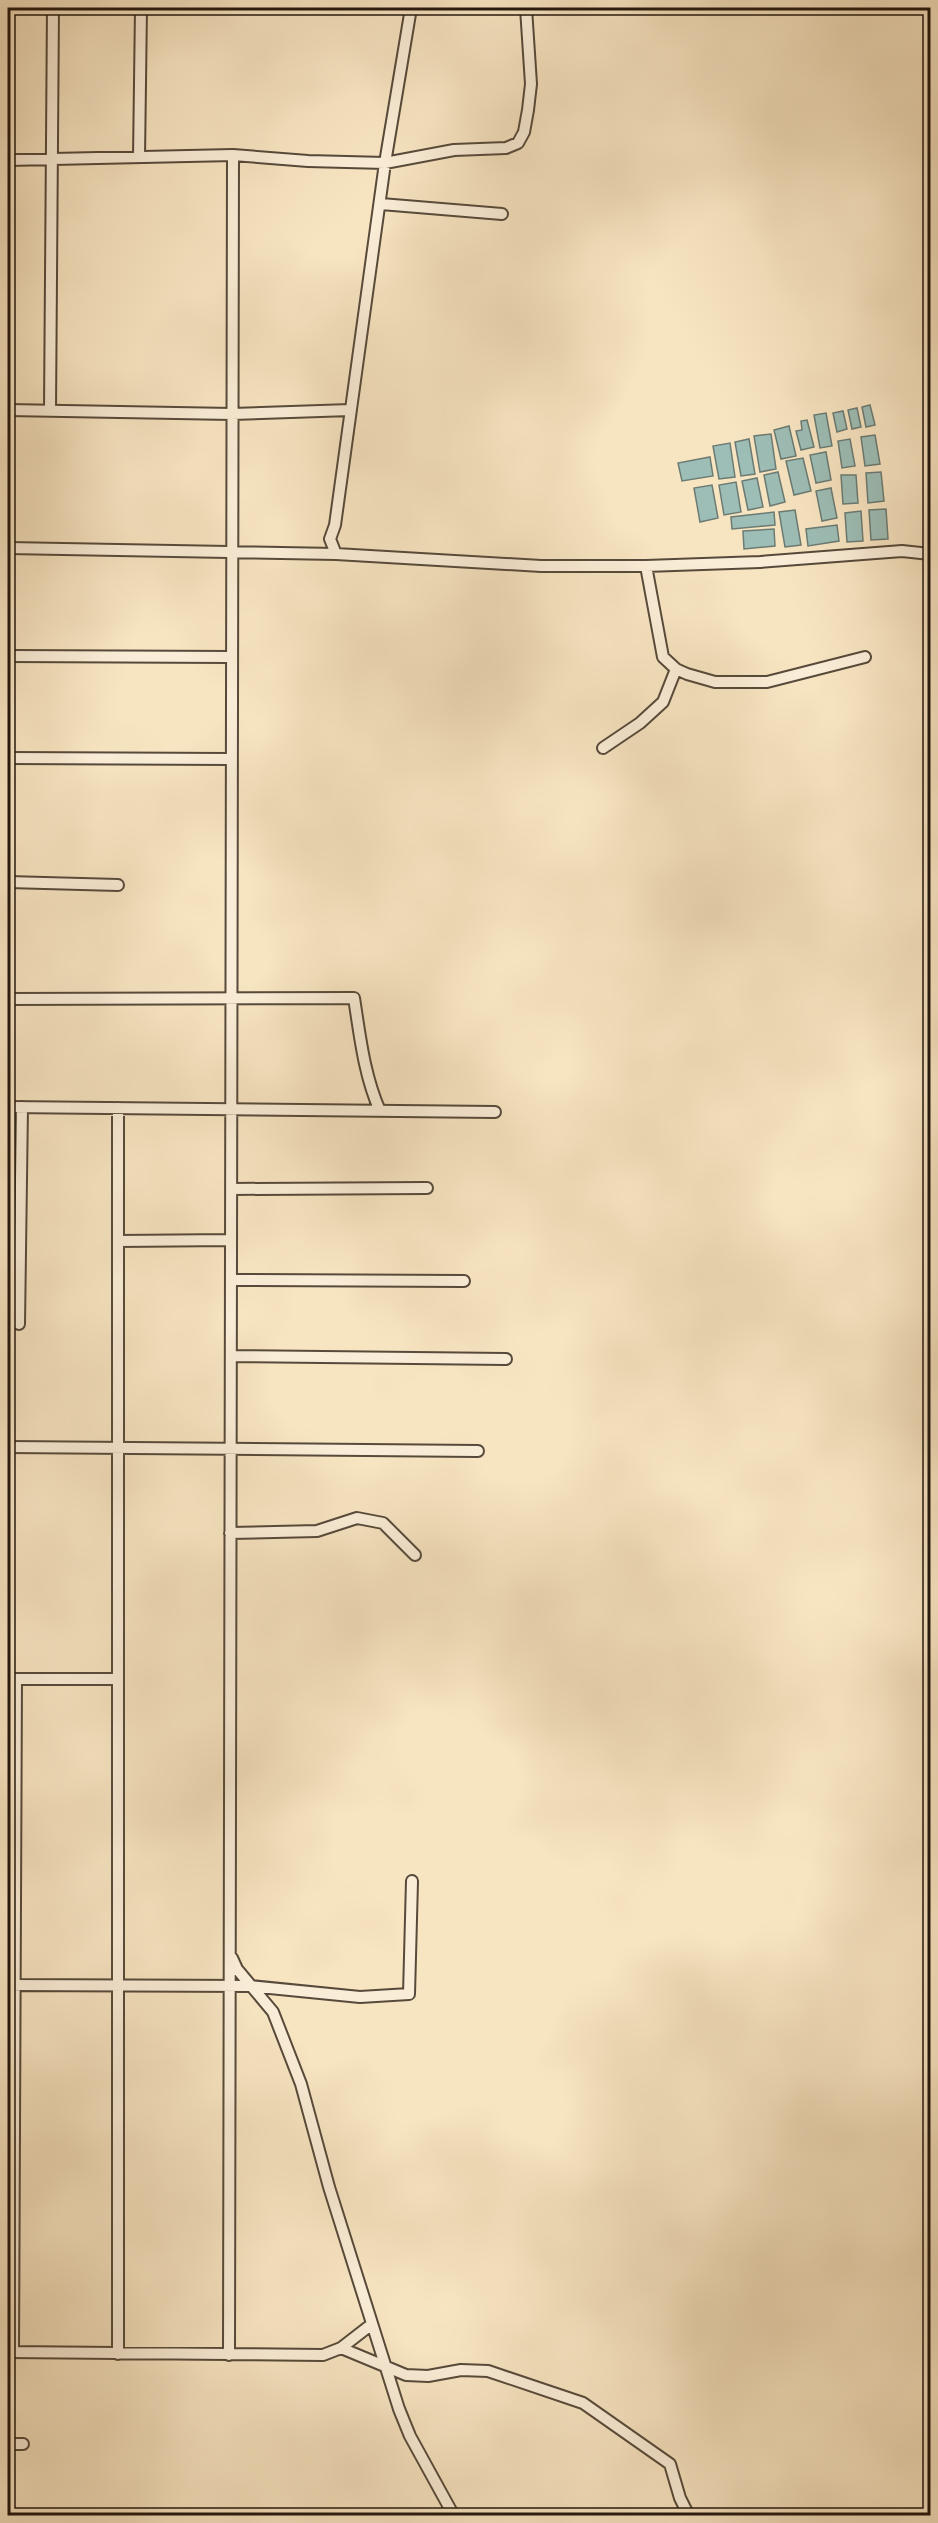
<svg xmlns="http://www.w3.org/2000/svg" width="938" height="2523" viewBox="0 0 938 2523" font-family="'IM FELL Double Pica',serif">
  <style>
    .water { fill: #9dbeb6; stroke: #6c7b73; stroke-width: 1.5 }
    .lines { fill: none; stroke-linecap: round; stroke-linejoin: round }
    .street-casing { stroke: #574a3b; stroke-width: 14 }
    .street { stroke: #faedd7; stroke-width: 10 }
  </style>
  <rect width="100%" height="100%" fill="#f7e4c1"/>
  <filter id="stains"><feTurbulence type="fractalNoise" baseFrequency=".00333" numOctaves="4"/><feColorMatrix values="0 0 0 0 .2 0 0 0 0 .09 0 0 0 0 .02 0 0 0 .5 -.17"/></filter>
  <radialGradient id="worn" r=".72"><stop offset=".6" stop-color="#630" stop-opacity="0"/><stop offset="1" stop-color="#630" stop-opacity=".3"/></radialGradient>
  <!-- water -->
  <path class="water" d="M870,405l5,20 -9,2 -4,-20z
    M857,408l4,19 -9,2 -4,-19z
    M843,411l4,18 -10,3 -4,-19z
    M826,413l6,33 -12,2 -6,-33z
    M807,420l7,27 -13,3 -5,-19 6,-1 -1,-9z
    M789,426l7,30 -15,3 -7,-29z
    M771,434l5,35 -16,3 -6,-36z
    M875,435l5,29 -15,2 -4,-29z
    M749,439l6,35 -14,2 -6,-34z
    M850,439l5,27 -13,2 -4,-27z
    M730,443l5,34 -16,2 -6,-33z
    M826,452l5,28 -15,3 -6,-28z
    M710,457l3,19 -31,5 -4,-18z
    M803,458l8,33 -17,4 -8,-34z
    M778,472l7,30 -15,4 -6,-31z
    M881,472l3,29 -16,2 -2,-30z
    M841,475h15l2,28 -15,1z
    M757,478l6,29 -15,3 -6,-29z
    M736,482l5,30 -17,3 -5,-30z
    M712,485l6,33 -18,4 -6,-34z
    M831,488l6,30 -15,3 -6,-30z
    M886,509l2,30 -17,1 -2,-30z
    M795,510l6,35 -16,2 -6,-35z
    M861,511l2,30 -16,1 -2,-29z
    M774,512l1,13 -43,4 -1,-12z
    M837,525l2,16 -31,5 -2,-17z
    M774,529l1,17 -31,3 -1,-18z"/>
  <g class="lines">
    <!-- street casing -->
    <g class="street-casing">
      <path id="street" d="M411,8l-26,155 -50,362 -5,14 6,15 205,12h105l114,-4 142,-11 28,3
        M139,157l2,-149
        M8,160l225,-5 75,6 77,2 69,-13 52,-2 12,-5 6,-11 4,-22 3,-26 -5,-76
        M381,204l121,10
        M8,410l224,4 118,-4
        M50,410l3,-402
        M8,548l328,6
        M646,566l17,91 13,12 11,5 28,8h52l98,-25
        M8,656l223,1
        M603,748l37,-25 23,-21 13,-33
        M8,758l222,1
        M8,882l110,3
        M8,999l346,-1c6,38 10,77 26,113
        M8,1107l487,5
        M231,1189l196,-1
        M118,1241l113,-1
        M231,1280l233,1
        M19,1324l3,-217
        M231,1356l275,3
        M8,1447l470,4
        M230,1533l87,-2 40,-13 26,5 32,32
        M8,1679h110
        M232,1958l5,11 36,43 28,72 28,103 70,222 11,27 44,80
        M8,1985l242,1 110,11 49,-3 3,-113
        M341,2348l65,27 22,1 33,-6 27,1 95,32 87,61 10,34 9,18
        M8,2352l315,3 18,-7 31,-24
        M13,2352l3,-673
        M118,2354v-1246
        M229,2355l4,-2200
        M8,2444h15"/>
    </g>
    <!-- street -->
    <use href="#street" class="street"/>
  </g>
  <!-- margin -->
  <rect width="938" height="2523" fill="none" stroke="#f7e4c1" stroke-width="30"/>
  <rect x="9" y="9" width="920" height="2505" fill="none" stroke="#22170e" stroke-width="3"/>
  <rect x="15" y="15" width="908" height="2493" fill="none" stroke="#22170e" stroke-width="1.5"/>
  <rect width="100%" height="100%" filter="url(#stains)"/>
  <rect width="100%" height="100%" fill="url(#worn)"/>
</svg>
